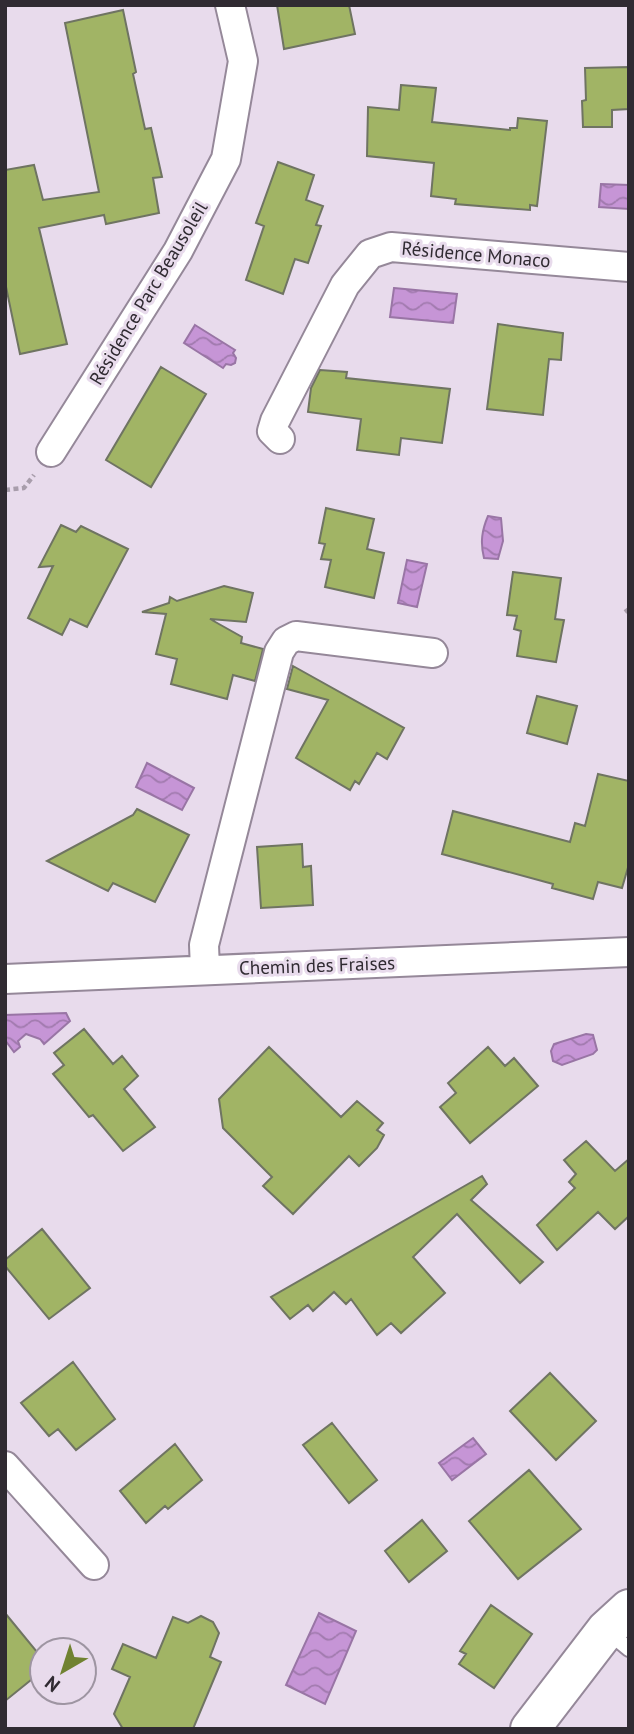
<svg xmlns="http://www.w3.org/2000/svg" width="634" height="1734" viewBox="0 0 634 1734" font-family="'PT Sans',sans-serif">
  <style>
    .water { fill: url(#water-waves); stroke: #9975a5; stroke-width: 2 }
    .building { fill: #a1b465; stroke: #6f7462; stroke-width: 2 }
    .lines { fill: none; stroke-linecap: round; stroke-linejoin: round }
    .lane-casing { stroke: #958899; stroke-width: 18 }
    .street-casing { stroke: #958899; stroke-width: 32 }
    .secondary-casing { stroke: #958899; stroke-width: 42 }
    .path { stroke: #a89dab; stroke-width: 4.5; stroke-dasharray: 5 3.5; stroke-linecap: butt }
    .lane { stroke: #fff; stroke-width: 14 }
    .street { stroke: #fff; stroke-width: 28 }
    .secondary { stroke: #fff; stroke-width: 38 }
    .labels { text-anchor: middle; stroke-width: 6; stroke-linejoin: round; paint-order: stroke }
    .street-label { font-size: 19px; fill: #302b32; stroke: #e8dbec }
  </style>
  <defs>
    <pattern id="water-waves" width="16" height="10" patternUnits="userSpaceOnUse" patternTransform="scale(1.75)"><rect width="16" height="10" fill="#c695d6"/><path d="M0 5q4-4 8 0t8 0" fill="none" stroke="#a17aae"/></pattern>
  </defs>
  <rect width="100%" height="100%" fill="#e8dbec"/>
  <!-- water -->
  <path class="water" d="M601,184l28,1v24l-30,-2z
    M394,288l63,6 -4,29 -63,-6z
    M195,325l40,25 -2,3 3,5 -1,5 -4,2 -5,-1 -3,4 -39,-25z
    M488,516l13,2 2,23 -5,18 -14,-1c-4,-16 -2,-28 4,-42z
    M407,560l20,4 -10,43 -19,-4z
    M147,763l47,25 -12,22 -46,-23z
    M66,1013l4,8 -26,23 -4,-5 -14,-5 -8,7 2,6 -6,5 -9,-12v-25z
    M586,1034l7,1 4,15 -4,4 -31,11 -9,-4 -2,-10 3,-7z
    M473,1438l13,16 -34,26 -13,-17z
    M319,1613l37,18 -31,73 -39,-19z"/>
  <!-- building -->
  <path class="building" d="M277,5h72l6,29 -71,15z
    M123,10l13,62 -3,2 12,55 6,-1 11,49 -9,1 6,35 -53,11 -2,-9 -65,13 28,116 -47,10 -15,-72v-112l29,-5 9,35 56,-8 -34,-169z
    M629,67v42l-17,1v17h-29l-1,-26 4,-1 -1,-32z
    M401,85l35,3 -4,34 78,8v-2h7l1,-10 29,3 -10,85 -7,-1v5l-75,-6 1,-5 -25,-3 3,-33 -67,-7 1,-49 31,3z
    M278,162l36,13 -8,25 17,6 -7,19 5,1 -13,37 -13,-4 -12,35 -37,-14 18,-54 -8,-3z
    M498,324l65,9 -2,27 -12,-1 -6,56 -56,-6z
    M161,367l45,27 -55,93 -45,-27z
    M320,370l27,2 -1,6 104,11 -8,54 -41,-5 -2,17 -42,-5 4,-31 -53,-7 3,-24z
    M326,508l48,11 -7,30 17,4 -10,45 -49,-11 6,-27 -10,-1 4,-15 -6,-1z
    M61,525l15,7 5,-6 47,23 -41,78 -17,-8 -8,16 -34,-17 25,-52 -14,1z
    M513,572l48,6 -6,41 9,1 -8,42 -39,-6 4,-25 -7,-2 3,-13 -10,-1z
    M224,586l29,7 -7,29 -36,-3 32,18 -1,6 22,6 -8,32 -22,-6 -6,24 -56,-15 6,-25 -21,-5 10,-40 -24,-2 27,-9 1,-6 7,4z
    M293,666l111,62 -17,31 -10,-6 -18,31 -4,-3 -5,9 -54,-32 32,-58 -41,-11z
    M537,696l40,10 -10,38 -40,-11z
    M598,774l31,7v83l-7,24 -24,-6 -5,17 -41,-11 1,-4 -111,-30 11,-43 117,31 5,-19 10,3z
    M137,809l52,26 -34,67 -42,-19 -5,8 -61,-30 86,-46z
    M302,844l1,23 8,-1 2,39 -52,3 -4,-61z
    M84,1029l29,35 9,-8 16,20 -14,13 31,38 -32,24 -30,-36 -4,2 -36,-43 11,-9 -10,-12z
    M269,1047l72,70 16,-16 26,22 -6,7 7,5 -7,13 -18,18 -10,-10 -56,58 -30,-28 9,-9 -49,-49 -4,-29z
    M488,1047l17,19 9,-8 24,28 -68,57 -30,-36 16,-14 -8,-10z
    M586,1141l29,30 14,-12v57l-14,13 -17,-17 -41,38 -20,-25 38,-37 -6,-6 7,-8 -12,-14z
    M482,1176l5,8 -16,16 72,62 -23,21 -63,-69 -44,43 32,36 -44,40 -10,-10 -14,12 -26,-36 -5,5 -12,-12 -21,19 -5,-6 -18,14 -19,-22z
    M42,1229l48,59 -41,31 -44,-53v-6z
    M73,1362l42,57 -39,31 -18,-21 -9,7 -28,-33z
    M550,1373l46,48 -40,39 -46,-49z
    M332,1423l45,57 -28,23 -46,-58z
    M175,1444l27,36 -34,29 -3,-3 -19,17 -26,-32z
    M529,1470l52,59 -63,50 -49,-58z
    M422,1520l25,31 -38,31 -24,-31z
    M491,1605l41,29 -38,54 -35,-24 7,-10 -6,-3z
    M5,1613l37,45v13l-37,30z
    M201,1616l12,6 6,11 -9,24 11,5 -28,67h-70l-9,-15 16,-37 -18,-8 11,-25 33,14 17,-41 15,6z"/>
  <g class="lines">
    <!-- lane casing -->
    <g class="lane-casing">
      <path id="lane" d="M607,1631l22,18"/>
    </g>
    <!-- street casing -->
    <g class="street-casing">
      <path id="street" d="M280,439l-8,-8 3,-10 70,-136 25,-31 21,-7 238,20
        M51,452l127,-201 48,-92 17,-98 -13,-56
        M205,970l-1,-25 75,-293 7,-11 10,-5 137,17
        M5,979l624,-27
        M5,1466l89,99"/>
    </g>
    <!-- secondary casing -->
    <g class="secondary-casing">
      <path id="secondary" d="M530,1729l76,-99 23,-21"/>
    </g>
    <!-- path -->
    <path class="path" d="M5,490l19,-2 10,-13
      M625,612l4,-3"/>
    <!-- lane -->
    <use href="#lane" class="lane"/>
    <!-- street -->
    <use href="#street" class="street"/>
    <!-- secondary -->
    <use href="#secondary" class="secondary"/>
  </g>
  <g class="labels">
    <!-- street labels -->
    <g class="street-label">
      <text transform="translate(476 254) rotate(5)" y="7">Résidence Monaco</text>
      <text transform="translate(148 293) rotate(-59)" y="7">Résidence Parc Beausoleil</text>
      <text transform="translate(317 965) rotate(-2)" y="7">Chemin des Fraises</text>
    </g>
  </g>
  <!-- border -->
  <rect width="634" height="1734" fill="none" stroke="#302b32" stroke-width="14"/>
  <!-- north arrow -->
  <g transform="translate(63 1671) rotate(219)"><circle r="33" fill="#e8dbec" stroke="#9e95a2" stroke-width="2"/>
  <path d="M0-5L12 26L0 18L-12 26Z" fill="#708231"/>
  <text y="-10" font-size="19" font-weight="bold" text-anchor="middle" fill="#302b32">N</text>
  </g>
</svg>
